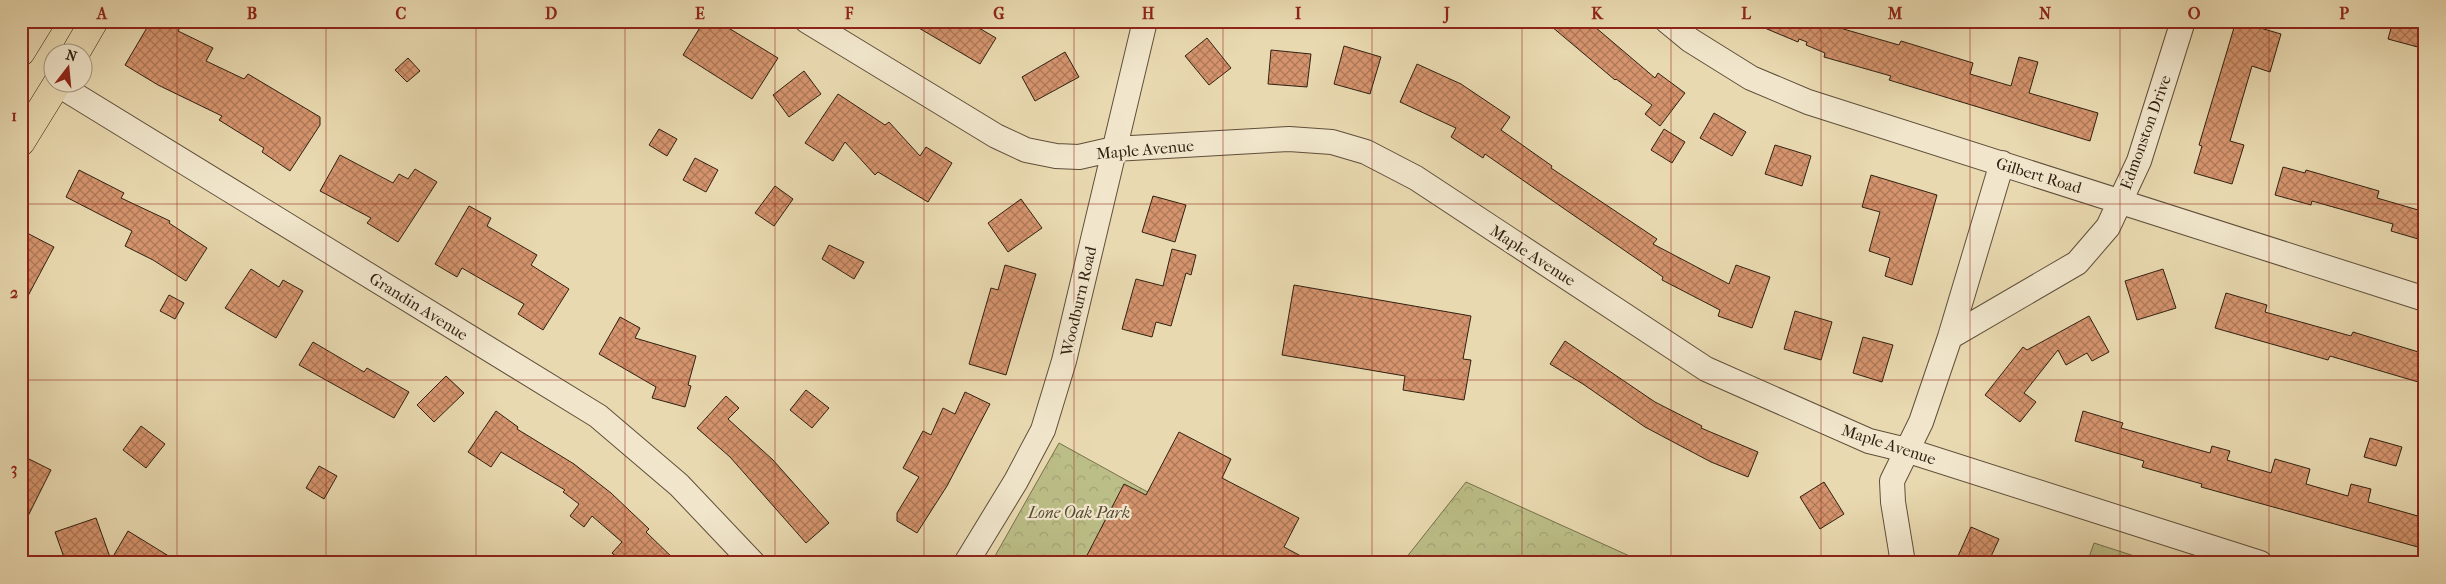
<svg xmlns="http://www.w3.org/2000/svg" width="2446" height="584" viewBox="0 0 2446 584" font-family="'IM FELL French Canon',serif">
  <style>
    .forest { fill: url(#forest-crowns); stroke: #76704c }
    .building { fill: url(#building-cross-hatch); stroke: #312112 }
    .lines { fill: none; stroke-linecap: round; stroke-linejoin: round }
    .minor-casing { stroke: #5f4f3a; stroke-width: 26 }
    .primary-casing { stroke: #312112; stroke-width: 29 }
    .minor { stroke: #f1e6cc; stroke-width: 24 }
    .primary { stroke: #e9d9b0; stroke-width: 28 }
    .grid { fill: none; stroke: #8f2418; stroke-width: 1; stroke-opacity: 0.55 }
    .labels { text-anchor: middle; stroke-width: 4.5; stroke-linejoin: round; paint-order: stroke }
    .street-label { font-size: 16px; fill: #312112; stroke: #f1e6cc }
    .park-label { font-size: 16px; font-style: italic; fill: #54482f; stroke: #f1e6cc }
    .neatline { fill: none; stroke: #8f2418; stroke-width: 2 }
    .grid-label { font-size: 16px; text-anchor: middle; font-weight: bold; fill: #8f2418 }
  </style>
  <defs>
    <pattern id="forest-crowns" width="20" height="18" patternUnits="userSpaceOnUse" patternTransform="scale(1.25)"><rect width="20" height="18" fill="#bcbe87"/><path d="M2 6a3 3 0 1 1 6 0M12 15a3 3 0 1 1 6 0" fill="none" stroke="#a2a374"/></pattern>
    <pattern id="building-cross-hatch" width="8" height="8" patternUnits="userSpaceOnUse" patternTransform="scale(1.25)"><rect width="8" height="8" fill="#d5946d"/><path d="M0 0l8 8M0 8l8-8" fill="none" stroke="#ad7858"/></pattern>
  </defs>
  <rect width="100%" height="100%" fill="#e9d9b0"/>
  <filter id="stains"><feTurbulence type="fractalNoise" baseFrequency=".004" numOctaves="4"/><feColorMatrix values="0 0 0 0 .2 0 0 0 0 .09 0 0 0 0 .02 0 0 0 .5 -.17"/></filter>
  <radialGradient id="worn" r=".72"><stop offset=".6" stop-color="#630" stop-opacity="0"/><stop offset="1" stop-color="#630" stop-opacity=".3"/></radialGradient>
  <!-- forest -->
  <path class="forest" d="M1059,443l217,120h-285z
    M1466,482l179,81h-243z
    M2094,543l62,20h-69z"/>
  <!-- building -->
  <path class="building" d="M151,21h33l-6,10 35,17 -7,13 38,18 4,-5 72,43v8l-30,46 -28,-19 2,-4 -45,-28 3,-4 -64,-31 -33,-20z
    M704,21h13l61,37 -26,41 -69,-44z
    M907,21h60l29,17 -16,26z
    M1545,21h43l67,57 3,-5 27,20 -25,33 -15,-12 7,-9 -36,-26 -1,1z
    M1748,21h67l17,7 1,-2 66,19 2,-4 72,22 -3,11 41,12 8,-29 19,5 -9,31 69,20 -8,28 -201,-61 2,-4 -67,-19 1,-4 -19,-8 1,-3 -8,-3 -1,3z
    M2236,21l45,13 -11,38 -18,-6 -22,75 14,4 -12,39 -38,-11 8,-27 -3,-1z
    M2393,21h32v28l-37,-10z
    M1207,38l24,30 -22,17 -24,-29z
    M1344,46l37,11 -11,37 -36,-10z
    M1271,50l40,4 -4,33 -39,-3z
    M1065,52l14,25 -44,24 -13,-24z
    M408,58l12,13 -13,11 -12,-12z
    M1417,64l44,20 49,33 -9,13 51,36 -1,2 106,71 -4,5 76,40 7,-19 34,12 -18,51 -34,-12 2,-6 -58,-30 1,-3 -178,-123 -2,4 -32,-21 5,-9 -56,-26z
    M804,71l17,23 -32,23 -16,-22z
    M838,94l47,31 4,-3 31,34 6,-9 26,16 -24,39 -50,-30 -3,3 -30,-33 -12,19 -28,-18z
    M1714,113l32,19 -14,24 -32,-18z
    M659,129l18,10 -10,17 -18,-11z
    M1664,129l21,13 -13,21 -21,-13z
    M1775,145l36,11 -9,30 -37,-12z
    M340,155l53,28 6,-9 9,5 7,-10 22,13 -39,60 -31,-19 4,-5 -51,-27z
    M695,158l23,12 -12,22 -23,-12z
    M2283,167l22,6 1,-3 73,21 -2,7 48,14v29l-34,-10 2,-7 -81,-23 -1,4 -36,-10z
    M79,170l45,23 -3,5 49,23 -1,2 38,25 -21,33 -33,-21 -28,-14 7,-15 -66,-34z
    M1871,175l66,20 -25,90 -27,-9 5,-18 -21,-7 11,-39 -18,-5z
    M775,186l18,13 -19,27 -19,-13z
    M1153,196l33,9 -11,37 -33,-10z
    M1021,199l21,29 -34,24 -20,-29z
    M469,206l22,12 -4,8 50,29 -6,10 38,24 -26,41 -25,-16 6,-10 -62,-36 -5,9 -22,-13z
    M27,233l27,14 -33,62v-66z
    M829,245l35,17 -10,17 -32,-20z
    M1172,249l24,6 -5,20 -5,-2 -15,53 -15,-4 -4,15 -30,-8 14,-50 27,7z
    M1005,265l31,9 -30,101 -37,-11 22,-76 7,2z
    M251,269l28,18 4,-7 20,11 -27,47 -51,-30z
    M2163,269l13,39 -39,12 -12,-39z
    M1294,285l177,31 -8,43 8,1 -7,40 -61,-10 2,-14 -123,-21z
    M2226,293l41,12 -2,7 86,24 2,-4 72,22v30l-95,-28 -2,4 -113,-32z
    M169,295l15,8 -9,16 -15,-8z
    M1795,311l37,11 -11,38 -37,-11z
    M2089,316l20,36 -17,9 -5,-8 -21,12 -8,-15 -34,43 12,9 -16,20 -35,-27 38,-48 4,3z
    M620,317l20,11 -5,10 61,18 -8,29 3,1 -6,21 -33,-9 4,-11 -57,-33z
    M1863,337l30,8 -11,37 -29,-9z
    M1565,341l90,61 47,24 -1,2 57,24 -10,25 -37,-15 -66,-35 -62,-43 -33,-20z
    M313,342l51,30 3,-4 42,24 -15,26 -95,-53z
    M446,376l18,17 -30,29 -17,-17z
    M806,390l23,18 -17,20 -22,-18z
    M965,392l25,12 -43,82 -30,47 -20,-12v-8l22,-36 -16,-9 20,-37 8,4 12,-27 12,6z
    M726,396l13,12 -11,11 45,41 56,63 -23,20 -76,-86 -33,-29z
    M496,411l22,16 -1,2 57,35 37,29 38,36 -3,3 32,31h-55l-11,-10 10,-11 -30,-26 -8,11 -14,-11 9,-12 -16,-12 2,-2 -64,-38 -10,15 -23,-15z
    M2083,411l40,12 -2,5 89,25 2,-7 18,5 -3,9 44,13 4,-14 35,10 -4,15 42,12 3,-12 20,5 -3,13 57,16v31l-224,-62 1,-3 -60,-17 2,-6 -69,-20z
    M141,426l24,18 -19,24 -23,-18z
    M1179,432l52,27 -9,19 77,40 -15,29 30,16h-231l41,-79 22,11z
    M2370,438l32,9 -6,19 -32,-9z
    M21,455l30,15 -30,60z
    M319,466l18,10 -13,23 -18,-11z
    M1824,482l20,32 -24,15 -20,-32z
    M96,518l15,42 17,-29 52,32h-114l-11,-31z
    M1971,527l28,12 -11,24h-33z"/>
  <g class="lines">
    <!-- minor casing -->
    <g class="minor-casing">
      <path id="minor" d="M807,21l189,115 30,14 30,6 23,1 35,-8 175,-10 43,3 34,10 50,26 290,191 163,72 37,9 354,113
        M1667,21l23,19 61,38 57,24 617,197
        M57,84l541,332 81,69 74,78
        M1950,337l127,-74 31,-36 31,-66 44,-140
        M966,563l50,-82 27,-51 21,-69 81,-340
        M1903,563l-10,-61 -1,-21 29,-59 29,-85 52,-174"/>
    </g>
    <!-- primary casing -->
    <g class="primary-casing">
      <path id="primary" d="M21,52l19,-31
        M76,52l18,-31
        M21,142l37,-60"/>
    </g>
    <!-- minor -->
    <use href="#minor" class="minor"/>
    <!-- primary -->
    <use href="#primary" class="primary"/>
  </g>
  <!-- grid -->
  <path class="grid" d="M177,21v542M326,21v542M476,21v542M625,21v542M775,21v542M924,21v542M1074,21v542M1223,21v542M1372,21v542M1522,21v542M1671,21v542M1821,21v542M1970,21v542M2120,21v542M2269,21v542M21,204h2404M21,380h2404"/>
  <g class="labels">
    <!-- street labels -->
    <g class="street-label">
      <text transform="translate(2145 132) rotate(-70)" y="6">Edmonston Drive</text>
      <text transform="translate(1145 149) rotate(-5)" y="6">Maple Avenue</text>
      <text transform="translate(2039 175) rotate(17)" y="6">Gilbert Road</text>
      <text transform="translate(1533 255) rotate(33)" y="6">Maple Avenue</text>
      <text transform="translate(1078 301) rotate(-77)" y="6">Woodburn Road</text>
      <text transform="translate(419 306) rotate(32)" y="6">Grandin Avenue</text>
      <text transform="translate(1889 444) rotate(18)" y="6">Maple Avenue</text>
    </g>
    <!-- park labels -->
    <g class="park-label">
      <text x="1079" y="518">Lone Oak Park</text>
    </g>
  </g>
  <!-- margin -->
  <rect width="2446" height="584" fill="none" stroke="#e9d9b0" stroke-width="55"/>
  <!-- north arrow -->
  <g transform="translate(68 68) rotate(16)"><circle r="24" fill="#f1e6cc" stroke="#a49782"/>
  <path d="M0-4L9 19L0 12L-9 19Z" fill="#8f2418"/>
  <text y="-8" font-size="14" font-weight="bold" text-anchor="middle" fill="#312112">N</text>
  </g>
  <rect x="28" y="28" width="2390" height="528" class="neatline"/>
  <g class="grid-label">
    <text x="102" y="19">A</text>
    <text x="252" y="19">B</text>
    <text x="401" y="19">C</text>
    <text x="551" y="19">D</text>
    <text x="700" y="19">E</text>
    <text x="849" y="19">F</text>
    <text x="999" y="19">G</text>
    <text x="1148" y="19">H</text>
    <text x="1298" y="19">I</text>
    <text x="1447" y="19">J</text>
    <text x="1597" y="19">K</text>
    <text x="1746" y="19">L</text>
    <text x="1895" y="19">M</text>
    <text x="2045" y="19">N</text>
    <text x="2194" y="19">O</text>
    <text x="2344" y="19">P</text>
    <text x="14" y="121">1</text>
    <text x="14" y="298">2</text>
    <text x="14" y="474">3</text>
  </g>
  <rect width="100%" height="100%" filter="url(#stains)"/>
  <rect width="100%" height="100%" fill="url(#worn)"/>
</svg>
